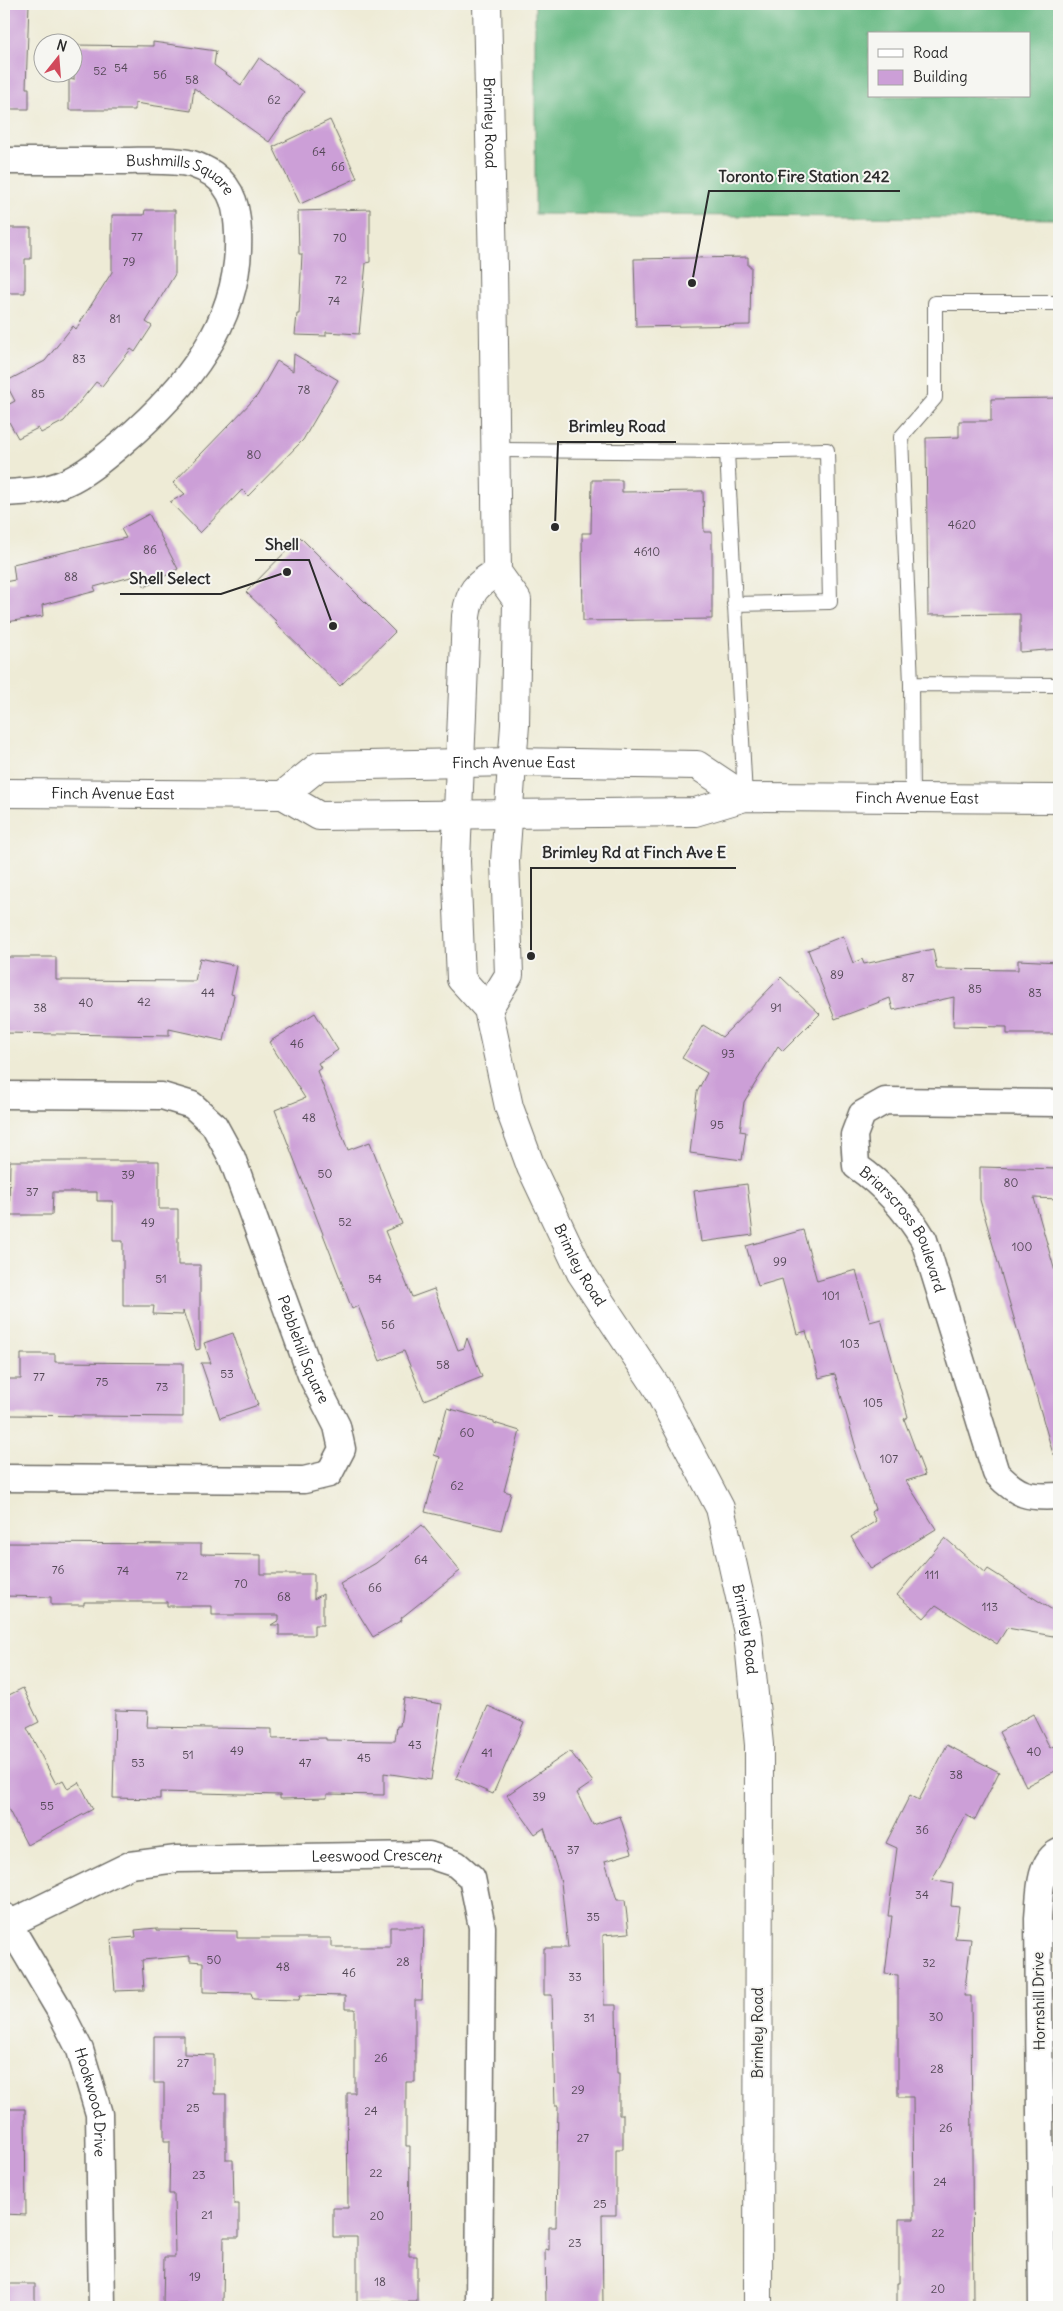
<svg xmlns="http://www.w3.org/2000/svg" width="1063" height="2311" viewBox="0 0 1063 2311" font-family="Delius,sans-serif">
  <style>
    .forest { fill: #6abb86; stroke: #4a7358; fill-rule: evenodd }
    .building { fill: #cc9fd7 }
    .lines { fill: none; stroke-linecap: round; stroke-linejoin: round }
    .lane-casing { stroke: #6f6e67; stroke-width: 16 }
    .street-casing { stroke: #6f6e67; stroke-width: 29 }
    .secondary-casing { stroke: #6f6e67; stroke-width: 30 }
    .lane { stroke: #fff; stroke-width: 14 }
    .street { stroke: #fff; stroke-width: 26 }
    .secondary { stroke: #fff; stroke-width: 28 }
    .labels { text-anchor: middle; stroke-width: 4; stroke-linejoin: round; paint-order: stroke }
    .number-label { font-size: 12px; fill: #534856 }
    .street-label { font-size: 15px; fill: #2b2b2b; stroke: #f6f6f2 }
    .leader { fill: none; stroke: #2b2b2b; stroke-width: 2 }
    .callout-dot { fill: #2b2b2b; stroke: #f6f6f2; stroke-width: 2 }
    .callout-label { font-size: 16px; text-anchor: middle; font-weight: bold; fill: #2b2b2b; stroke: #f6f6f2; stroke-width: 4; stroke-linejoin: round; paint-order: stroke }
  </style>
  <rect width="100%" height="100%" fill="#f6f6f2"/>
  <filter id="ink" filterUnits="userSpaceOnUse"><feTurbulence type="fractalNoise" baseFrequency=".02" numOctaves="2"/><feDisplacementMap in="SourceGraphic" scale="10" xChannelSelector="R" yChannelSelector="G"/><feConvolveMatrix kernelMatrix="1 2 1 2 8 2 1 2 1" color-interpolation-filters="sRGB"/></filter>
  <filter id="wash" filterUnits="userSpaceOnUse"><feTurbulence type="fractalNoise" baseFrequency=".0096" numOctaves="4" result="noise"/><feDisplacementMap in="SourceGraphic" scale="20" xChannelSelector="R" yChannelSelector="G"/><feGaussianBlur stdDeviation="1.12" result="paint"/><feColorMatrix in="noise" values="0 0 0 0 0 0 0 0 0 0 0 0 0 0 0 0 0 1.4 0 .05"/><feComposite in="paint" operator="in"/></filter>
  <g filter="url(#wash)">
    <rect width="100%" height="100%" fill="#eeebd6"/>
    <!-- forest -->
    <path class="forest" d="M535,4h524v215l-524,-5zM869,34h160v62h-160z"/>
    <g id="blocks">
      <!-- building -->
      <path class="building" d="M4,4h25l-3,84h3v21h-25z
        M153,42l63,9 -2,14 27,20 18,-27 45,34 -35,50 -75,-54 -3,23 -56,-8v7h-66v-31l5,1v-35l79,1z
        M330,120l27,58 -57,26 -27,-57z
        M370,209v53l-4,1 -7,71 -33,-2v4l-31,-1 2,-21h2l3,-60h-3l-1,-43z
        M145,210h30v64l-29,48 6,4 -17,26 -4,-3 -29,37 -6,-4 -32,39 -23,12 -3,-5 -20,10 -14,-25v-6l11,-6 -10,-19 40,-21 28,-35 3,3 36,-57v-57h32z
        M8,228h23v31h-6v34h-21v-52h4z
        M748,257v9h3l-1,59 -114,2 -2,-68z
        M294,354l44,26 -35,60 -55,56 -6,-6 -42,43 -30,-31 15,-8 -12,-11 84,-87 20,-35 16,10z
        M1059,398v251l-39,3v-38l-92,1 -2,-177 33,-1v-16h32v-22z
        M592,480h30v12l81,-1 1,41h8v87l-129,2 -1,-88h9z
        M149,514l29,55 -33,18 -7,-12 -44,12 2,4 -54,14 1,11 -36,6 -3,-16v-24l11,-2 -2,-16 113,-26 -5,-9z
        M300,537l95,95 -55,54 -65,-63 2,-1 -31,-30z
        M843,936l10,27 9,-4 2,5 69,-15 4,20 81,1v-10l41,2v30h-3l-1,42h-48v-7l-54,-1 1,-29 -61,13 -3,-12 -55,21 -27,-69z
        M4,957h52v23l139,1 5,-23 37,8 -6,28 3,1 -10,46 -55,-12v7l-165,-3z
        M781,977l39,37 -37,37 -5,-5 -34,56 -4,29 6,1 -4,28 -52,-7 7,-61 10,-19 -25,-15 21,-33 19,12z
        M315,1013l23,37 -20,13 3,5 -4,3 31,79 22,-8 32,82 -17,7 27,66 22,-8 24,61 6,-2 3,-10 15,39 -58,23 -20,-49 -24,10 -22,-55 -6,3 -77,-199 30,-12 -36,-56z
        M10,1161h149v48h19v56h22v84l-4,1 -13,-39v4l-30,-1 1,-8h-31v-65h-10v-40h-16v-9h-44l-1,23h-43z
        M980,1167l79,2v30l-25,-1 22,77 3,-1v180h-6l-73,-254z
        M747,1184l6,51 -52,7 -7,-51z
        M803,1230l14,51 39,-11 14,52 11,-3 27,98 -4,2 21,56 -19,6 30,48 -65,40 -20,-32 25,-16 -5,-9 4,-3 -21,-60 2,-1 -21,-74 -16,4 -13,-47 -9,3 -15,-55 -24,7 -12,-40z
        M233,1333l25,72 -38,13 -19,-55h10l-7,-20z
        M21,1354h34v8l128,1v54l-175,-2v-36h13z
        M447,1408l47,13v2l26,8 -16,60 7,2 -10,37 -76,-18 15,-55 -6,-2z
        M422,1525l38,46 -59,47 1,2 -29,17 -33,-53 36,-21z
        M945,1538l40,35 3,-4 71,45v23l-52,-9 -10,16 -61,-39 -12,13 -27,-23z
        M4,1543l197,1v10l60,1v19h53v25l9,-5v31h-9v10h-35v-10h-8l8,-5v-5h-67v-9h-45v-4h-83v3h-33v-8l-47,-1z
        M4,1685l5,10 14,-7 16,34 -12,6 29,56 7,-4 5,9 11,-7 14,27 -66,36 -23,-44z
        M404,1698l38,6 -11,76 -47,-7v22l-57,-1v4l-47,1v-4l-120,-3v7l-47,-1 2,-88 33,1 -1,16 125,2v10l54,-1v2l69,1 2,-15h3z
        M488,1706l36,16 -31,72 -37,-16z
        M1033,1714l17,34 9,-5v26l-33,17 -27,-54z
        M947,1745l52,27 -24,48 -9,-5 -34,65 21,4 -2,22 8,1 -4,31 16,1 -7,57h7l2,311h-76v-24h2v-64h15l-1,-122h-15v-122l-13,-1 7,-58h-4l9,-68 -11,-5 24,-48 9,5z
        M570,1751l23,31 -16,11 16,32 27,-9 12,37 -27,8 12,39h8l4,33 -26,2 1,70h12l1,68h2v42h4v34h-7v66h-14l1,92h-57l-1,-58 4,1v-23h7l2,-121h-3l-3,-111h-8v-47h24l-7,-66 -17,-54 -9,6 -28,-39z
        M390,1927h34l-2,73h-7v82h-9v64h4l-1,110h8v46h-60v-65h-24v-29h15l-1,-115h8v-84h-10v-13l-45,-1 -1,5 -46,-1 -2,-6 -48,-1v-30l-13,-1v-5l-48,4 2,30 -29,1 -4,-52 25,-2 -1,-7 22,-2v2l80,1v7h94v9h59z
        M154,2036h30v18l30,1v39h12v66h7l1,44h5v33h-15l-1,67h-60l1,-47h11l-1,-63h-5l1,-53h-6v-58h-10z
        M4,2109h21l1,106 -22,-1z
        M4,2284h31v23h-31z"/>
    </g>
  </g>
  <g filter="url(#ink)">
    <use href="#blocks" fill-opacity="0" stroke="#6f6e67" stroke-width="1"/>
    <g class="lines">
      <!-- lane casing -->
      <g class="lane-casing">
        <path id="lane" d="M496,450l231,2 18,345
          M727,452l100,-2 3,152 -96,2
          M911,684l-10,-247 34,-39v-95h124
          M912,798l-1,-114 148,1"/>
      </g>
      <!-- street casing -->
      <g class="street-casing">
        <g id="street">
          <path id="s1" d="M4,161c40,0 80,0 120,0 20,0 49,-2 68,3 6,2 15,6 21,10 21,15 24,36 25,59 4,89 -53,156 -116,210 -17,14 -35,30 -55,39 -19,9 -43,10 -63,11"/>
          <path id="s2" d="M4,1095l158,1 30,9 22,20 18,33 79,217 26,51 5,23 -13,25 -25,6 -300,-2"/>
          <path id="s3" d="M1059,1103l-174,-2 -23,13 -8,21 2,31c29,20 50,44 68,74l72,233c22,23 32,25 63,23"/>
          <path id="s4" d="M4,1916l55,93 21,41 19,64 3,193"/>
          <path id="s5" d="M9,1924l121,-59 47,-6 252,-4 27,9 16,14 10,49 -3,380"/>
          <path d="M1042,2307l-4,-389c2,-20 0,-56 21,-66"/>
        </g>
      </g>
      <!-- secondary casing -->
      <g class="secondary-casing">
        <g id="secondary">
          <path id="s6" d="M487,4l6,263 4,305 20,28 -2,125 -10,136 4,114 -21,34"/>
          <path id="s7" d="M497,572c-22,14 -27,18 -31,44l-10,245 5,118 27,30 21,98 22,60 50,106 75,113 64,122 28,125 11,112 -1,562"/>
          <path id="s8" d="M4,793l279,2 36,21 376,-4 50,-15 314,2"/>
          <path id="s9" d="M283,795l36,-29 193,-4 185,3 48,32"/>
        </g>
      </g>
      <!-- lane -->
      <use href="#lane" class="lane"/>
      <!-- street -->
      <use href="#street" class="street"/>
      <!-- secondary -->
      <use href="#secondary" class="secondary"/>
    </g>
  </g>
  <g class="labels">
    <!-- number labels -->
    <g class="number-label">
      <text x="121" y="72">54</text>
      <text x="100" y="75">52</text>
      <text x="160" y="79">56</text>
      <text x="192" y="84">58</text>
      <text x="274" y="104">62</text>
      <text x="319" y="156">64</text>
      <text x="338" y="171">66</text>
      <text x="137" y="241">77</text>
      <text x="340" y="242">70</text>
      <text x="129" y="266">79</text>
      <text x="341" y="284">72</text>
      <text x="334" y="305">74</text>
      <text x="115" y="323">81</text>
      <text x="79" y="363">83</text>
      <text x="304" y="394">78</text>
      <text x="38" y="398">85</text>
      <text x="254" y="459">80</text>
      <text x="962" y="529">4620</text>
      <text x="150" y="554">86</text>
      <text x="647" y="556">4610</text>
      <text x="71" y="581">88</text>
      <text x="837" y="979">89</text>
      <text x="908" y="982">87</text>
      <text x="975" y="993">85</text>
      <text x="208" y="997">44</text>
      <text x="1035" y="997">83</text>
      <text x="144" y="1006">42</text>
      <text x="86" y="1007">40</text>
      <text x="40" y="1012">38</text>
      <text x="776" y="1012">91</text>
      <text x="297" y="1048">46</text>
      <text x="728" y="1058">93</text>
      <text x="309" y="1122">48</text>
      <text x="717" y="1129">95</text>
      <text x="325" y="1178">50</text>
      <text x="128" y="1179">39</text>
      <text x="1011" y="1187">80</text>
      <text x="32" y="1196">37</text>
      <text x="345" y="1226">52</text>
      <text x="148" y="1227">49</text>
      <text x="1022" y="1251">100</text>
      <text x="780" y="1266">99</text>
      <text x="161" y="1283">51</text>
      <text x="375" y="1283">54</text>
      <text x="831" y="1300">101</text>
      <text x="388" y="1329">56</text>
      <text x="850" y="1348">103</text>
      <text x="443" y="1369">58</text>
      <text x="227" y="1378">53</text>
      <text x="39" y="1381">77</text>
      <text x="102" y="1386">75</text>
      <text x="162" y="1391">73</text>
      <text x="873" y="1407">105</text>
      <text x="467" y="1437">60</text>
      <text x="889" y="1463">107</text>
      <text x="457" y="1490">62</text>
      <text x="421" y="1564">64</text>
      <text x="58" y="1574">76</text>
      <text x="123" y="1575">74</text>
      <text x="932" y="1579">111</text>
      <text x="182" y="1580">72</text>
      <text x="241" y="1588">70</text>
      <text x="375" y="1592">66</text>
      <text x="284" y="1601">68</text>
      <text x="990" y="1611">113</text>
      <text x="415" y="1749">43</text>
      <text x="237" y="1755">49</text>
      <text x="1034" y="1756">40</text>
      <text x="487" y="1757">41</text>
      <text x="188" y="1759">51</text>
      <text x="364" y="1762">45</text>
      <text x="138" y="1767">53</text>
      <text x="305" y="1767">47</text>
      <text x="956" y="1779">38</text>
      <text x="539" y="1801">39</text>
      <text x="47" y="1810">55</text>
      <text x="922" y="1834">36</text>
      <text x="573" y="1854">37</text>
      <text x="922" y="1899">34</text>
      <text x="593" y="1921">35</text>
      <text x="214" y="1964">50</text>
      <text x="403" y="1966">28</text>
      <text x="929" y="1967">32</text>
      <text x="283" y="1971">48</text>
      <text x="349" y="1977">46</text>
      <text x="575" y="1981">33</text>
      <text x="936" y="2021">30</text>
      <text x="589" y="2022">31</text>
      <text x="381" y="2062">26</text>
      <text x="183" y="2067">27</text>
      <text x="937" y="2073">28</text>
      <text x="578" y="2094">29</text>
      <text x="193" y="2112">25</text>
      <text x="371" y="2115">24</text>
      <text x="946" y="2132">26</text>
      <text x="583" y="2142">27</text>
      <text x="376" y="2177">22</text>
      <text x="199" y="2179">23</text>
      <text x="940" y="2186">24</text>
      <text x="600" y="2208">25</text>
      <text x="207" y="2219">21</text>
      <text x="377" y="2220">20</text>
      <text x="938" y="2237">22</text>
      <text x="575" y="2247">23</text>
      <text x="195" y="2281">19</text>
      <text x="380" y="2286">18</text>
      <text x="938" y="2293">20</text>
    </g>
    <!-- street labels -->
    <g class="street-label">
      <text dy="5" stroke="none"><textPath href="#s6" startOffset="119">Brimley Road</textPath></text>
      <text dy="5" stroke="none"><textPath href="#s1" startOffset="180">Bushmills Square</textPath></text>
      <text dy="5" stroke="none"><textPath href="#s9" startOffset="241">Finch Avenue East</textPath></text>
      <text dy="5" stroke="none"><textPath href="#s8" startOffset="109">Finch Avenue East</textPath></text>
      <text dy="5" stroke="none"><textPath href="#s8" startOffset="921">Finch Avenue East</textPath></text>
      <text dy="5" stroke="none"><textPath href="#s3" startOffset="335">Briarscross Boulevard</textPath></text>
      <text dy="5" stroke="none"><textPath href="#s7" startOffset="734">Brimley Road</textPath></text>
      <text dy="5" stroke="none"><textPath href="#s2" startOffset="461">Pebblehill Square</textPath></text>
      <text dy="5" stroke="none"><textPath href="#s7" startOffset="1139">Brimley Road</textPath></text>
      <text dy="5" stroke="none"><textPath href="#s5" startOffset="382">Leeswood Crescent</textPath></text>
      <text transform="translate(1039 2001) rotate(-91)" y="5">Hornshill Drive</text>
      <text transform="translate(758 2033) rotate(-90)" y="5">Brimley Road</text>
      <text dy="5" stroke="none"><textPath href="#s4" startOffset="208">Hookwood Drive</textPath></text>
    </g>
  </g>
  <!-- callouts -->
  <path class="leader" d="M692 283L709 191H900M555 527L558 442H676M333 626L309 560H255M287 572L221 594H120M531 956L531 868H736"/>
  <g class="callout-dot">
    <circle cx="692" cy="283" r="5"/>
    <circle cx="555" cy="527" r="5"/>
    <circle cx="333" cy="626" r="5"/>
    <circle cx="287" cy="572" r="5"/>
    <circle cx="531" cy="956" r="5"/>
  </g>
  <g class="callout-label">
    <text x="804" y="182">Toronto Fire Station 242</text>
    <text x="617" y="432">Brimley Road</text>
    <text x="282" y="550">Shell</text>
    <text x="170" y="584">Shell Select</text>
    <text x="634" y="858">Brimley Rd at Finch Ave E</text>
  </g>
  <!-- margin -->
  <rect width="1063" height="2311" fill="none" stroke="#f6f6f2" stroke-width="20"/>
  <!-- legend -->
  <rect x="868" y="32" width="162" height="65" fill="#f6f6f2" stroke="#a5a5a2"/>
  <rect x="878" y="49" width="25" height="8" fill="#ffffff" stroke="#a5a5a2"/>
  <text x="913" y="58" font-size="15" fill="#2b2b2b">Road</text>
  <rect x="878" y="70" width="25" height="15" fill="#cc9fd7" stroke="#a5a5a2"/>
  <text x="913" y="82" font-size="15" fill="#2b2b2b">Building</text>
  <!-- north arrow -->
  <g transform="translate(58 58) rotate(17)"><circle r="24" fill="#f6f6f2" stroke="#a5a5a2"/>
  <path d="M0-4L9 19L0 12L-9 19Z" fill="#d1495b"/>
  <text y="-8" font-size="14" font-weight="bold" text-anchor="middle" fill="#2b2b2b">N</text>
  </g>
</svg>
